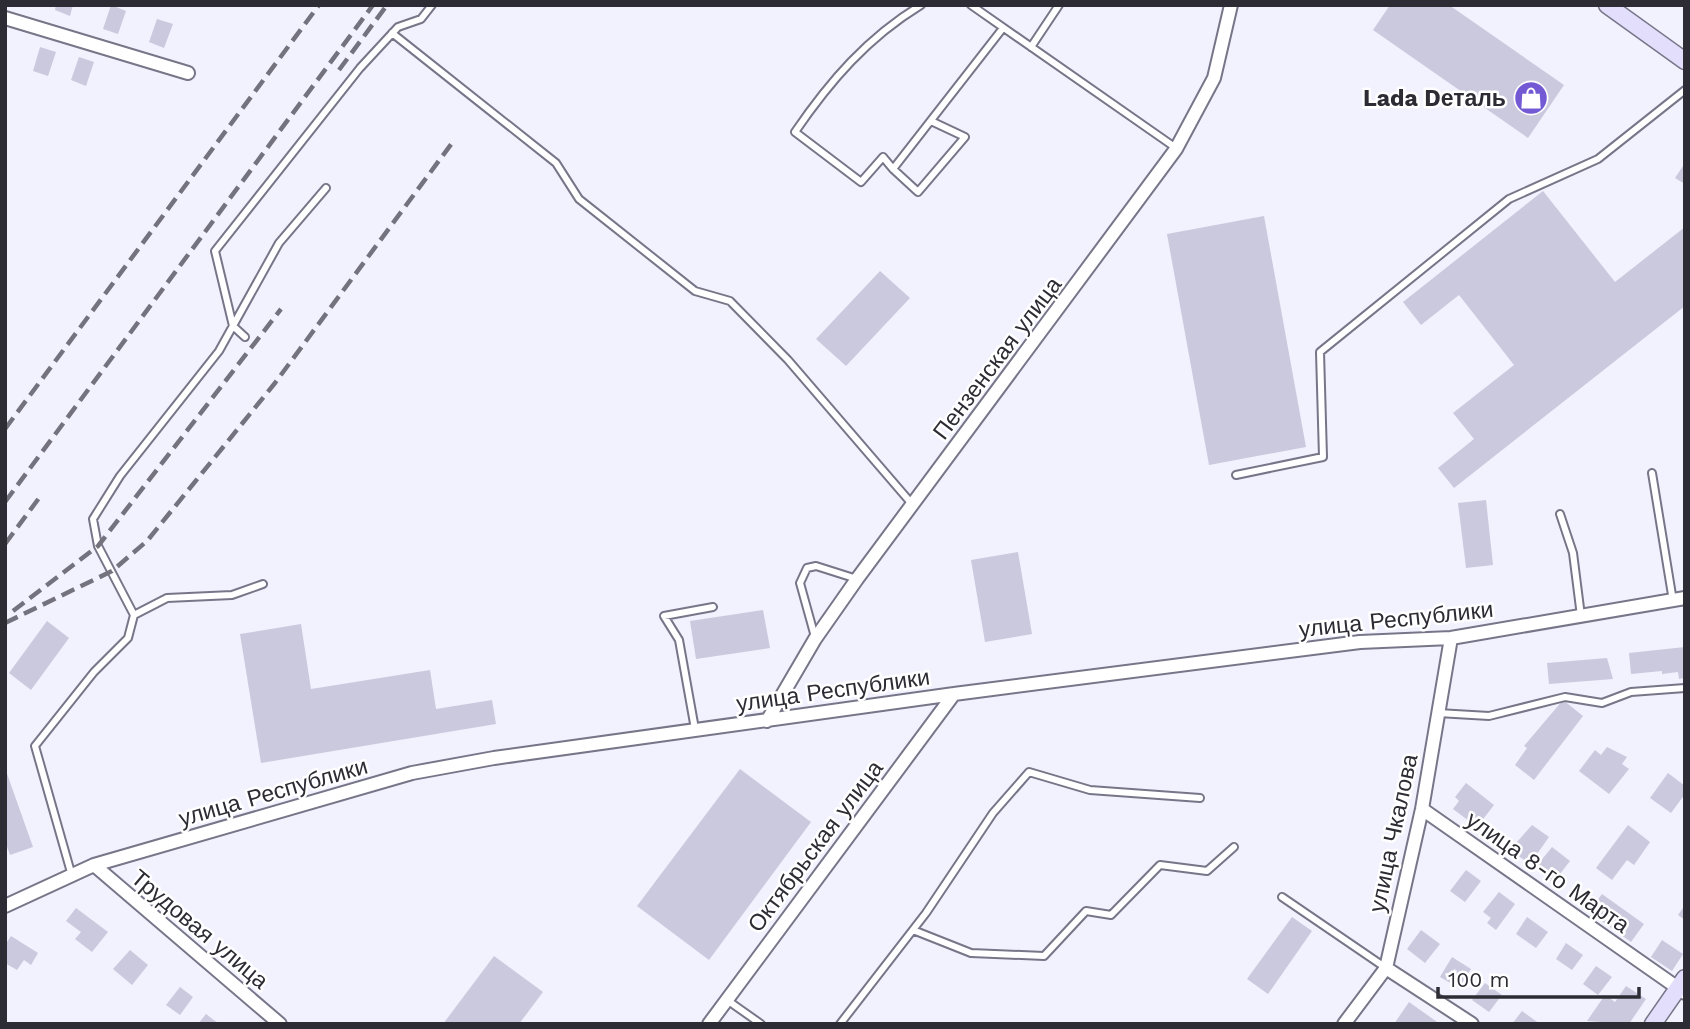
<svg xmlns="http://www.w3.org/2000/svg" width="1690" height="1029" viewBox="0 0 1690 1029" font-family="'Work Sans',sans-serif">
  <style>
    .building { fill: #cbc9de }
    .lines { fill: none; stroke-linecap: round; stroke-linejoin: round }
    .lane-casing { stroke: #777689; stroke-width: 10 }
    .street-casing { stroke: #777689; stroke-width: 16 }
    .secondary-casing { stroke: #777689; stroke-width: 19 }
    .lane { stroke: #fff; stroke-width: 6 }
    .street { stroke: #fff; stroke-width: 12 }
    .secondary { stroke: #e2defc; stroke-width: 16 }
    .rail { stroke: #74737d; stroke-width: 4.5; stroke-dasharray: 14 7; stroke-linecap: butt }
    .labels { text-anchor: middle; stroke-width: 5; stroke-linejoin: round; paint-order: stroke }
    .poi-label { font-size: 23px; font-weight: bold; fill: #2d2c34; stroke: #fff; text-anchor: end }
    .street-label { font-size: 23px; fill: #2d2c34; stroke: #fff }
  </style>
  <rect width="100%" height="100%" fill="#f2f1fe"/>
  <!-- building -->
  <path class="building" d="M56,5h17l-3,11 -15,-6z
    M111,5l15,6 -8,23 -15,-5z
    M1390,5h59l115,80 -36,53 -155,-108z
    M157,19l16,5 -9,24 -15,-6z
    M40,47l16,5 -8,24 -15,-5z
    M79,57l15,5 -8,24 -15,-6z
    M1685,163v21l-10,-6z
    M1543,191l72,91 70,-55v79l-231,182 -16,-20 36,-29 -21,-26 61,-48 -55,-70 -38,30 -18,-23z
    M1264,216l42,231 -97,18 -42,-231z
    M880,271l30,27 -64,68 -30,-27z
    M1486,500l7,65 -27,3 -8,-65z
    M1018,552l14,82 -47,8 -14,-82z
    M763,610l7,38 -74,11 -6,-38z
    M47,621l22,17 -38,52 -22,-17z
    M301,624l10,65 119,-19 6,39 56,-9 4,24 -235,39 -21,-129z
    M1685,647v31l-6,1 -1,-7 -16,2v-3l-31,3 -2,-21z
    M1607,658l6,21 -64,5 -2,-21z
    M1563,700l20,16 -49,64 -19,-15 12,-17 -3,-2z
    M1607,747l20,10 -5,7 7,5 -20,25 -30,-23 16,-21 6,5z
    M5,768l28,79 -23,8 -5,-14z
    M740,769l71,53 -102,138 -72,-54z
    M1668,773l17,13v8l-14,19 -21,-15z
    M1466,783l28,22 -17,22 -24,-18 6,-8 -4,-4z
    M1532,825l17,12 -19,27 -20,-14z
    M1628,825l22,17 -16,23 -7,-5 -15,20 -16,-12z
    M1552,847l18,14 -17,22 -18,-15z
    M1466,870l15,11 -16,21 -15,-11z
    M1499,892l16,12 -19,26 -9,-7 4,-5 -8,-6z
    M1602,894l42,30 -13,18 -42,-30z
    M1685,905v15l-7,-5z
    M76,908l32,24 -16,20 -17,-13 6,-7 -15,-11z
    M1292,917l20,14 -44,63 -21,-15z
    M1527,917l21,15 -12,16 -20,-14z
    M1421,930l19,14 -15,19 -18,-14z
    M11,936l27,17 -7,12 -7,-5 -7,10 -12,-7v-18z
    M1662,940l21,14 -11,17 -21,-14z
    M1566,943l17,12 -11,15 -16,-11z
    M130,950l18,15 -16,20 -19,-16z
    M494,956l49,36 -24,32h-76z
    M1452,957l19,12 -12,19 -19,-11z
    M1596,966l16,11 -14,18 -15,-11z
    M1485,983l17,12 -13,17 -17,-12z
    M1626,986l20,13 -17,25 -42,-3 18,-26 10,7z
    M180,987l13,10 -13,18 -14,-10z
    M1409,1002l31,22h-46z
    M1522,1011l18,13h-28z
    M206,1014l13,10h-21z"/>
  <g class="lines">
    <!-- lane casing -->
    <g class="lane-casing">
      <path id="lane" d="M971,5l205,143
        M392,33l164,130 23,36 116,92 35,10 58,59 124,144
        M1031,47l28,-42
        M931,121l34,16 -47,55 -25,-23 110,-141
        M893,169l-10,-12 -22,25 -66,-50c35,-51 72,-94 126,-127
        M245,337l-12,-11 -18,-75 145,-183 38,-41 23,-8 11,-14
        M1652,473l21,128
        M1236,475l87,-18 -3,-105 189,-153 89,-40 87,-69
        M1560,514l13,39 8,63
        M134,615l33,-17 65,-3 31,-11
        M815,637l-15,-54 7,-15 9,-2 41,13
        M1438,713l51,3 76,-19 37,6 29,-11 54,-4
        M695,729l-16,-89 -15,-24 49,-9
        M72,876l-37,-130 59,-74 34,-34 6,-23 -36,-69 -5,-27 27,-43 99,-125 60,-108 47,-55
        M1282,897l104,71
        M913,930l58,23 73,3 42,-45 25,4 49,-50 47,6 27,-24
        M727,1000l34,24
        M840,1024l86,-111 67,-100 36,-41 61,18 110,8"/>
    </g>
    <!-- street casing -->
    <g class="street-casing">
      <path id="street" d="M5,18l183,55
        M767,721l48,-82 42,-60 319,-430 38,-71 17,-73
        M1422,809l263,184
        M94,865l186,159
        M5,906l89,-41 318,-92 82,-15 460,-64 406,-52 91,-4 234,-40
        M1386,968l86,56
        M709,1024l245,-330
        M1344,1024l42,-56 36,-159 29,-171"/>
    </g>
    <!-- secondary casing -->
    <g class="secondary-casing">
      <path id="secondary" d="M1607,5l78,56
        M1653,1024l32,-46"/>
    </g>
    <!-- lane -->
    <use href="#lane" class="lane"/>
    <!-- street -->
    <use href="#street" class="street"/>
    <!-- secondary -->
    <use href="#secondary" class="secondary"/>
    <!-- rail -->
    <path class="rail" d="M339,70l48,-65
      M5,429l314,-424
      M5,502l368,-497
      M5,544l37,-50
      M13,611l85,-65 183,-237
      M5,623l107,-52 35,-30 128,-158 177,-240"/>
  </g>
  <!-- icons -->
  <defs>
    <g id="shop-disc" transform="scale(1.75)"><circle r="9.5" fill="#735ad4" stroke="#fff"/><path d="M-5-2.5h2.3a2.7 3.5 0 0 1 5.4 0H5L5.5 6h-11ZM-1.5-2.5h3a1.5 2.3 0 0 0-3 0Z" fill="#fff"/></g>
  </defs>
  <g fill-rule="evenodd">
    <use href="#shop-disc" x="1531" y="98"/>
  </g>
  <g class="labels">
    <!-- poi labels -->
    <g class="poi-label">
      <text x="1506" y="106">Lada Dеталь</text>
    </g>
    <!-- street labels -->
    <g class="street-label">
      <text transform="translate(997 358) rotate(-53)" y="8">Пензенская улица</text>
      <text transform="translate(1396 619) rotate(-6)" y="8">улица Республики</text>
      <text transform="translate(833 690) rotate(-8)" y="8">улица Республики</text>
      <text transform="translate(273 792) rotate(-16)" y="8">улица Республики</text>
      <text transform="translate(1393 833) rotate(-78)" y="8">улица Чкалова</text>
      <text transform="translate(815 846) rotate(-53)" y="8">Октябрьская улица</text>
      <text transform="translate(1548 872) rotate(35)" y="8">улица 8-го Марта</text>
      <text transform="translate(200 929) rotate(40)" y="8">Трудовая улица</text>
    </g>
  </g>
  <!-- border -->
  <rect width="1690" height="1029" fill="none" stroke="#2d2c34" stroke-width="14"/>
  <!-- scale -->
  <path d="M1438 987v10h201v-10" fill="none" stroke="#2d2c34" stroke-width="3.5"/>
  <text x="1448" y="987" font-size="21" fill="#2d2c34" stroke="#ffffff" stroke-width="5" paint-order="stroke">100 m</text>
</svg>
